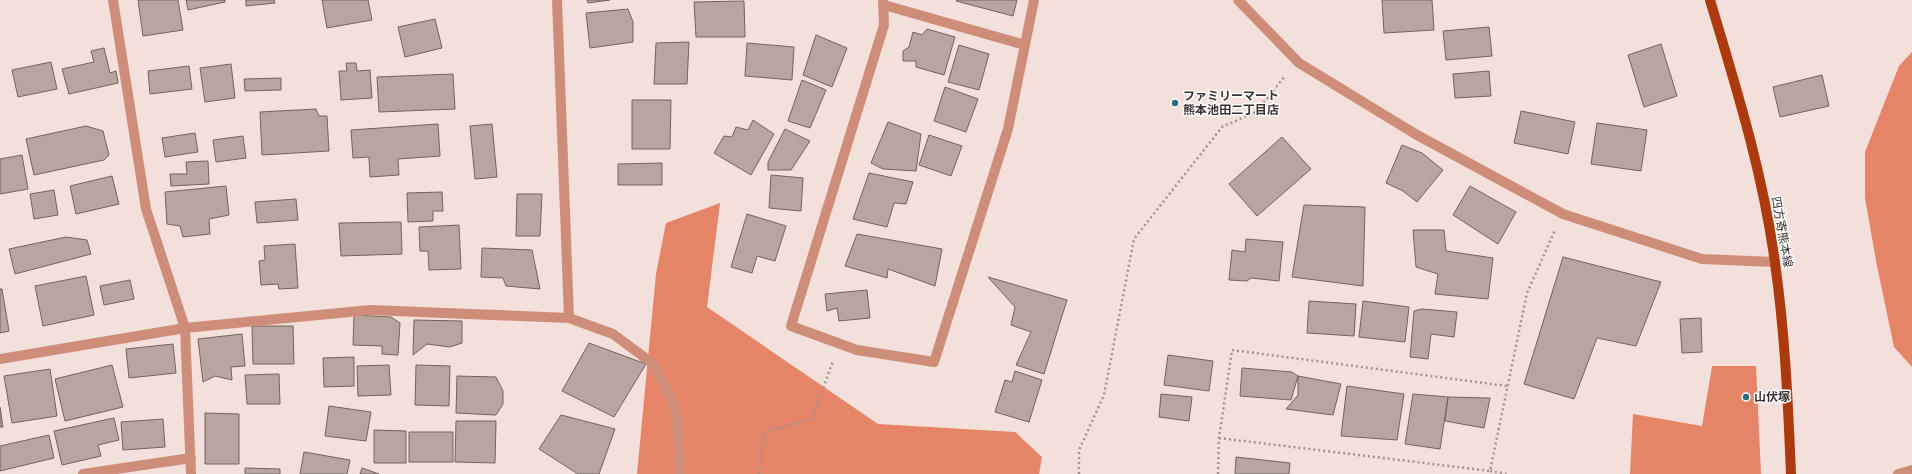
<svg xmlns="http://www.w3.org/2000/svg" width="1912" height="474" viewBox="0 0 1912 474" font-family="'Noto Sans','Noto Sans JP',sans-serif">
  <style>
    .forest { fill: #e58466 }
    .building { fill: #b8a59f; stroke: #73625c }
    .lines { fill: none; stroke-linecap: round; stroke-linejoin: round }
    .path { stroke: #a0928d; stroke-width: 2.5; stroke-dasharray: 2 3; stroke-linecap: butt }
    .minor { stroke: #ce8d79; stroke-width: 10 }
    .major { stroke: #ad390e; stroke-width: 10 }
    .poi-dot { fill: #296c7d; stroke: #fff; stroke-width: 1.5 }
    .labels { text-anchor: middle; stroke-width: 3; stroke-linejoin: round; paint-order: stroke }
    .poi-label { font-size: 12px; font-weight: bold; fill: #3a3230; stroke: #fff; text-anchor: start }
    .street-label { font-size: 12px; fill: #3a3230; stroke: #fff }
  </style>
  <rect width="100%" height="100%" fill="#f4e0da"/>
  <!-- forest -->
  <path class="forest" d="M1912,52v315l-18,-20 -17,-81 -12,-68v-46l34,-86z
    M720,203l-13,104 171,117 137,8 27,25 -3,17h-402l19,-200 10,-51z
    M1712,366h44l5,108h-131l3,-60 69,12z"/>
  <!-- building -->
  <path class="building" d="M138,0h40l5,30 -40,6z
    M186,0h39v2l-37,8z
    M246,0h28l1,3 -29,3z
    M322,0h46l4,20 -45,8z
    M587,0h23l-22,3z
    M957,0h60l-4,16 -57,-15z
    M1382,0h50l2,30 -50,3z
    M744,1l1,36h-49l-2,-35z
    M628,9l5,13v20l-43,6 -4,-35z
    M435,19l7,29 -37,9 -7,-30z
    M1489,27l3,29 -46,4 -3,-29z
    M927,29l28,8 -11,38 -28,-8v-6h-13v-10l6,-4 4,-15 9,3z
    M816,35l31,13 -15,39 -29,-12z
    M689,42l-2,42h-33l2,-41z
    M747,43l47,4 -2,33 -47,-4z
    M1661,44l16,52 -33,11 -16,-52z
    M959,45l30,9 -10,36 -31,-8z
    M104,48l6,25 6,-2 2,12 -49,11 -7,-25 32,-7 -3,-11z
    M51,62l6,27 -39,8 -6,-27z
    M346,63h10l1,8 13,-1 2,28 -31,2 -2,-29h8z
    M231,64l4,34 -30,4 -5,-34z
    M189,66l3,23 -42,5 -2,-23z
    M1489,71l2,25 -36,2 -2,-24z
    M453,74l2,35 -76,3 -2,-35z
    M1822,75l7,31 -49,11 -7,-30z
    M281,78v12l-36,1 -1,-12z
    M802,80l24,10 -16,38 -22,-7z
    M945,87l33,12 -12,33 -32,-11z
    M632,100h39l-1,49h-38z
    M316,109l3,7h8l2,35 -67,4 -2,-43z
    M1521,111l54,11 -7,32 -54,-11z
    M753,120l21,14 -23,41 -37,-22 10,-17 8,1 4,-10 12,3z
    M888,122l33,12 -5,37 -33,-2 -12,-6z
    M1597,123l50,7 -6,41 -50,-7z
    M438,124l2,32 -42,3 1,16 -29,2 -1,-20 -16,1 -2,-28z
    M492,124l5,53 -22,2 -5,-53z
    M86,126l17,5 6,24 -5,5 -70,15 -8,-36z
    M785,129l25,12 -19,29h-23v-8z
    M195,133l3,19 -33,5 -3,-19z
    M929,135l33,11 -11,30 -32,-11z
    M243,136l3,22 -30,4 -3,-22z
    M1282,137l29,32 -54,47 -28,-32z
    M1402,145l20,8 21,17 -26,32 -14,-11 -17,-8z
    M22,155l6,34 -28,5v-35z
    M208,161l1,23 -38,2 -1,-12h17l-1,-12z
    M662,163v22h-44v-21z
    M869,173l44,9 -7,22 -12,-1 -7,24 -34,-8z
    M771,175l32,3 -2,33 -32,-3z
    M112,176l7,28 -43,10 -6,-28z
    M226,186l3,29 -20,4 1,15 -27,3 -3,-11 -13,-2 -2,-32z
    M1470,186l46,26 -18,32 -45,-29z
    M54,190l4,25 -24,4 -4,-25z
    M442,192l1,19h-10v10l-25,1 -1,-29z
    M517,194h25l-2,42h-24z
    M296,199l2,21 -41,3 -2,-21z
    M1304,205l61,2 -2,79 -71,-9z
    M747,214l39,12 -11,35 -18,-5 -5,17 -21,-6z
    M401,222l1,32 -61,2 -2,-33z
    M459,225l2,44 -32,1 -1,-19h-8l-1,-24z
    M1413,230h31l2,21 47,7 -5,41 -53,-5 3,-20 -22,-7z
    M857,234l85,15 -7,37 -47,-17 -1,9 -42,-12z
    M66,237l21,3 4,14 -76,20 -6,-25z
    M1246,239l37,3 -4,39 -28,-3 -4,3 -18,-1 3,-30 13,2z
    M295,244l3,44 -19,1 -1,-5 -17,1 -2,-24 6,-1 -1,-14z
    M482,248l50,2 8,39 -34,-3 -3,-8 -22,-1z
    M1563,257l98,25 -25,64 -39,-8 -23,61 -50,-15z
    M86,276l8,39 -51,11 -8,-40z
    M988,277l79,23 -23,74 -28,-9 15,-33 -20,-7 4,-18z
    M130,280l4,19 -30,6 -4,-19z
    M0,289h2l7,42 -9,2z
    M867,290l3,28 -31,3 -2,-13 -10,3 -2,-17z
    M1309,301l47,3 -2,32 -47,-3z
    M1363,301l46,6 -4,35 -46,-5z
    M1422,309l35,3 -3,25 -23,-3 -3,25 -18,-2 4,-46z
    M354,315l37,2 9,6 -2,32 -16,-1v-8l-29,-1z
    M1701,318l1,34 -20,1 -2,-34z
    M414,320l48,1v22l-12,4 -23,-3 -14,11z
    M252,326h41l1,38h-41z
    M242,334l3,32 -14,1 1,13 -17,-4 -12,6 -5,-43z
    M589,343l57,21 -32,53 -52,-26z
    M173,344l3,29 -47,5 -3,-29z
    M1168,355l45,6 -4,30 -45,-6z
    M354,357v29l-30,1 -1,-29z
    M112,365l11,42 -58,14 -10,-42z
    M389,365l2,30 -33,1 -1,-30z
    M416,365l34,1 -1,40 -34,-1z
    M1242,368l50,4 6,4 -7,24 -51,-4z
    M50,369l7,47 -45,7 -8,-47z
    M1015,371l27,9 -13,42 -34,-10 10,-32 7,2z
    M279,374l1,30h-33l-2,-29z
    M457,376l39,1 7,14v13l-7,11 -40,-2z
    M1298,376l43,8 -8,31 -47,-6 12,-14z
    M1347,386l57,8 -7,46 -56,-4z
    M1161,394l31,3 -3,24 -30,-4z
    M1413,394l35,3 -8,52 -35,-5z
    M1448,397l42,1 -6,30 -39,-7z
    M329,406l42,6 -5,29 -41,-5z
    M0,407l3,20h-3z
    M205,413l34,1v50h-34z
    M561,415l54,14 -16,45h-21l-39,-25z
    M114,418l5,22 -21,5 3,11 -39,9 -8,-34z
    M163,419l2,28 -42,3 -2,-28z
    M456,421h40l-1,42 -40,-1z
    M374,430l32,1v32h-32z
    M409,432h44v30h-44z
    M49,435l5,23 -54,13v-25z
    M304,452l46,8 -3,14h-47z
    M1236,457l54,6 -1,11h-54z
    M245,468l35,1v5h-35z
    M362,468l17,6h-19z"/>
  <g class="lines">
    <!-- path -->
    <path class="path" d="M1219,438l271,33 37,-178 28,-63
      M1490,471l17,3
      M759,474l5,-42 48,-13 21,-58
      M1079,474v-24l25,-55 30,-156 88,-112 34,-15 29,-36
      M1218,474l1,-36 13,-88 275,36"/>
    <!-- minor -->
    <path class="minor" d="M113,0l33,209 39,119 6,146
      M557,0l12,318
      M883,0l1,25 -93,301 66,24 77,12 74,-233 26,-129
      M1238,0l61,63 118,72 146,79 139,45 73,3
      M884,5l141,40
      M0,359l185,-31 185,-18 199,8 44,16 39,29 18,32 7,21 3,58
      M83,474l108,-16
      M1898,474l14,-4"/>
    <!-- major -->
    <path class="major" d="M1710,0c26,87 53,173 65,263 10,70 13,140 16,211"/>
  </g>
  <!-- markers -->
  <g class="poi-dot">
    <circle cx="1175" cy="103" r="4"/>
    <circle cx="1746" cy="397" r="4"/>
  </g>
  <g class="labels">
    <!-- poi labels -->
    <g class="poi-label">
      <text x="1183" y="100">ファミリーマート<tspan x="1183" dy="14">熊本池田二丁目店</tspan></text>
      <text x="1754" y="401">山伏塚</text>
    </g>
    <!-- street labels -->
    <g class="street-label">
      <text transform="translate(1782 232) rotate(80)" y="4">四方寄熊本線</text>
    </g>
  </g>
</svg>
